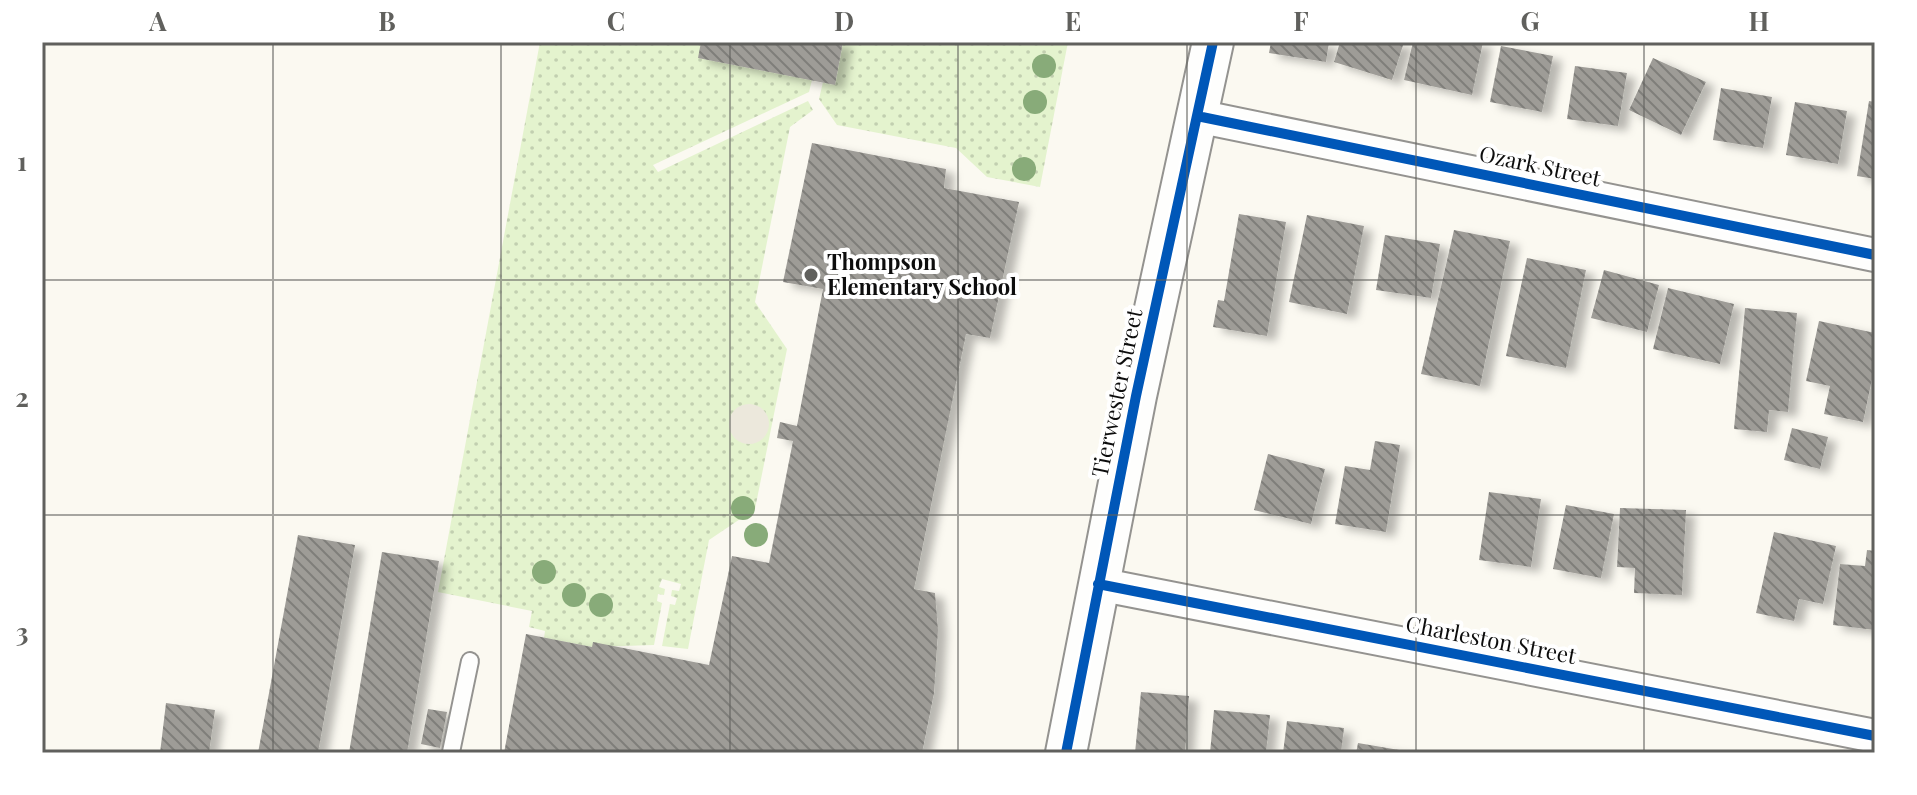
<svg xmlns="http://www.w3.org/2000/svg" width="1917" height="795" viewBox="0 0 1917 795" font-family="'Playfair Display',serif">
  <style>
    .green { fill: url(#green-dots) }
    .plaza { fill: #ece8dc }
    .building { fill: url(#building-back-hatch); filter: url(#shadow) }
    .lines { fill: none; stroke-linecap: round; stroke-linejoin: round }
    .service-casing { stroke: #949390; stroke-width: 20 }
    .minor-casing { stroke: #949390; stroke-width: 36 }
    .tertiary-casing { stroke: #949390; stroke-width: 44 }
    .service { stroke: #fefefd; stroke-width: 16 }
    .minor { stroke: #fefefd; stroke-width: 32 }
    .tertiary { stroke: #fefefd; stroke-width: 40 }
    .cycleway-casing { stroke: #fff; stroke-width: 15 }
    .cycleway { stroke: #0057b8; stroke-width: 10 }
    .tree { fill: #88ab79 }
    .grid { fill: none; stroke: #60605d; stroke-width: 2; stroke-opacity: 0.55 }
    .poi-dot { fill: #60605d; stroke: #fff; stroke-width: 3 }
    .labels { text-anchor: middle; stroke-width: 8; stroke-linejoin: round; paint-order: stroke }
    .street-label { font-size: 22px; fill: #0d0d0d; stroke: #fff }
    .poi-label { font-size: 22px; font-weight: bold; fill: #0d0d0d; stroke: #fff; text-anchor: start }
    .neatline { fill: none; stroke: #60605d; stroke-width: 3 }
    .grid-label { font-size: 26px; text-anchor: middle; font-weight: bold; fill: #60605d }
  </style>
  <defs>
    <pattern id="green-dots" width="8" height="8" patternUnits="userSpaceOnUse" patternTransform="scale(2)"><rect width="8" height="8" fill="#e4f3ce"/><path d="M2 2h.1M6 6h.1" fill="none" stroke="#c2cfb0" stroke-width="1.8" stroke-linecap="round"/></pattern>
    <pattern id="building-back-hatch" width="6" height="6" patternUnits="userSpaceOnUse" patternTransform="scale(2)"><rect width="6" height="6" fill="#9e9c97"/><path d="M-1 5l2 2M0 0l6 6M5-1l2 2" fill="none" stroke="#7f7e7a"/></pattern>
    <filter id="shadow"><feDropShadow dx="9" dy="5" stdDeviation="4" flood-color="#0004"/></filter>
  </defs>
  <rect width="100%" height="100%" fill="#fbf9f1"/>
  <!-- green -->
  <path class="green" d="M540,42h161l-2,16 113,22 -3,12 -156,73 5,7 150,-71 5,9 -23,17 -35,175 32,47 -32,160 -46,31 -21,109 -26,-3 8,-42 5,1 2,-7 -6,-2 1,-6 7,1 2,-7 -19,-5 -3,8 6,2 -1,6 -6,-1 -1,7 5,2 -8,42 -62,2 -48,-9 1,-7 -16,-4 3,-16 -94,-19z
    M843,42h225l-28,145 -53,-10 -31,-29 -119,-23 -18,-26 4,-17 12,2z"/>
  <!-- plaza -->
  <path class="plaza" d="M729 424a20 20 0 1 1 40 0a20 20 0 1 1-40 0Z"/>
  <!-- building -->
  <path class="building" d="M701,42h142l-8,43 -137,-27z
    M1271,42h58l-3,20 -57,-9z
    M1340,42h64l-12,38 -58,-18z
    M1413,42h70l-11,53 -68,-15z
    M1501,46l52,10 -11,56 -52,-10z
    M1653,58l53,24 -25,53 -52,-25z
    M1575,66l52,7 -9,53 -51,-7z
    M1721,88l51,9 -9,51 -50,-8z
    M1869,101l6,1v77l-18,-3z
    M1795,102l52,9 -9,53 -52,-9z
    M812,143l134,26 -2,19 75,14 -29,136 -24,-4 -52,255 21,4 3,37 -4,63 -12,60h-418l22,-119 66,13 1,-5 116,23 23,-109 37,7 24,-122 -16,-3 3,-16 17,4 26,-137 -40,-7z
    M1239,214l47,8 -19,114 -54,-9 5,-27 6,1z
    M1307,215l57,11 -17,88 -58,-12z
    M1454,230l56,11 -30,145 -59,-12z
    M1385,235l55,9 -9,54 -55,-8z
    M1527,258l59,12 -20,98 -60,-12z
    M1604,270l55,15 -12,47 -56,-14z
    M1668,288l66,16 -14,60 -67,-15z
    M1745,308l52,5 -9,99 -19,-2 -2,22 -33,-3z
    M1819,321l56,12v32l-12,57 -39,-8 6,-28 -24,-5z
    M1792,428l36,9 -8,32 -36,-9z
    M1375,441l25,4 -14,87 -51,-8 10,-58 25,4z
    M1268,454l57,15 -14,55 -57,-14z
    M1489,492l52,7 -10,68 -52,-7z
    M1566,505l48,9 -13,64 -48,-9z
    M1620,508l66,2 -4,85 -48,-2 1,-25 -18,-1z
    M1774,532l62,14 -13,58 -24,-5 -5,22 -38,-8z
    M298,535l57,10 -37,208h-60z
    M1867,550l8,1v79l-42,-5 7,-61 25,2z
    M382,552l57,9 -32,192h-58z
    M1141,692l48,4 -4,57h-50z
    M166,703l49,7 -6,43h-49z
    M428,709l19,3 -7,36 -19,-4z
    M1214,710l56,5 -4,38h-56z
    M1287,721l57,7 -3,25h-58z
    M1358,743l47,8v2h-49z"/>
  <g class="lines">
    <!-- service casing -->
    <g class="service-casing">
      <path id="service" d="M451,752l19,-91"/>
    </g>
    <!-- minor casing -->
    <g class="minor-casing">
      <path id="minor" d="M1197,116l678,139
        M1098,584l777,152"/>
    </g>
    <!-- tertiary casing -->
    <g class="tertiary-casing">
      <path id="tertiary" d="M1066,753l70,-357 77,-354"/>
    </g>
    <!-- service -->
    <use href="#service" class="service"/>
    <!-- minor -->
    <use href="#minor" class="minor"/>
    <!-- tertiary -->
    <use href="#tertiary" class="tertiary"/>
    <!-- cycleway casing -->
    <g class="cycleway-casing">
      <path id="cycleway" d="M1197,116l678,139
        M1098,584l777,152
        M1066,753l70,-357 77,-354"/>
    </g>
    <!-- cycleway -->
    <use href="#cycleway" class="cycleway"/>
  </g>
  <!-- trees -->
  <g class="tree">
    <circle cx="1044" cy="66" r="12"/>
    <circle cx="1035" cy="102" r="12"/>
    <circle cx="1024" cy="169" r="12"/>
    <circle cx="743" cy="508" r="12"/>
    <circle cx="756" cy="535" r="12"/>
    <circle cx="544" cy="572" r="12"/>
    <circle cx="574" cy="595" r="12"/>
    <circle cx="601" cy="605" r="12"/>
  </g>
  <!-- grid -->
  <path class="grid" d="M273,42v711M501,42v711M730,42v711M958,42v711M1187,42v711M1416,42v711M1644,42v711M42,280h1833M42,515h1833"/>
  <!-- markers -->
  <circle class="poi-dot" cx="811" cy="275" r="8"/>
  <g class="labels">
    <!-- street labels -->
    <g class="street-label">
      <text transform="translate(1540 166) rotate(12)" y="8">Ozark Street</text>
      <text transform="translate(1117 393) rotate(-78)" y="8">Tierwester Street</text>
      <text transform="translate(1491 640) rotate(11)" y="8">Charleston Street</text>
    </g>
    <!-- poi labels -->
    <g class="poi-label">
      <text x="827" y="270">Thompson<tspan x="827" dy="25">Elementary School</tspan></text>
    </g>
  </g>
  <!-- border -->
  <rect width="1917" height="795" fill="none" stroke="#ffffff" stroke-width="88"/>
  <rect x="44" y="44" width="1829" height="707" class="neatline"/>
  <g class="grid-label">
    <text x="158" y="31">A</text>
    <text x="387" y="31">B</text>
    <text x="616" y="31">C</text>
    <text x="844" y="31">D</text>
    <text x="1073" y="31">E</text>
    <text x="1301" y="31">F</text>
    <text x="1530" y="31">G</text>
    <text x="1759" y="31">H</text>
    <text x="22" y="171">1</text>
    <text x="22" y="407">2</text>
    <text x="22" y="642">3</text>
  </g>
</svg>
